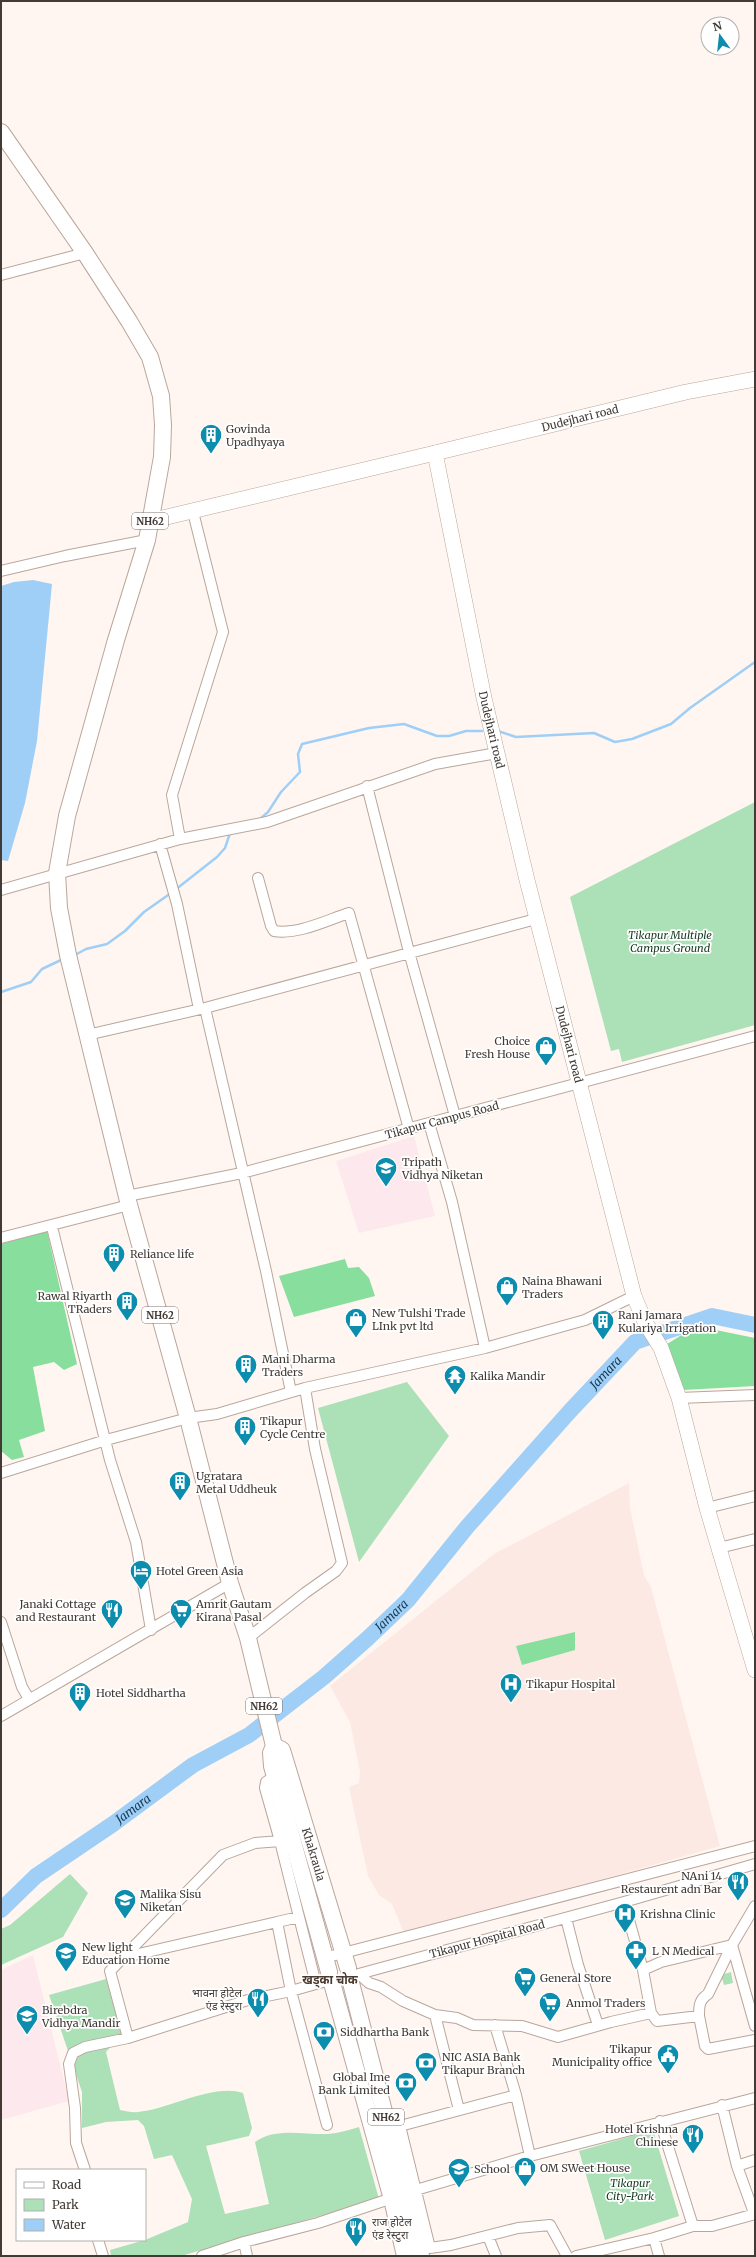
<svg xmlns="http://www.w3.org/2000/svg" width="756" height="2257" viewBox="0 0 756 2257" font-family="Merriweather,'Noto Sans Devanagari',serif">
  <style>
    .education { fill: #fde8ed }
    .medical { fill: #fde9e3 }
    .green { fill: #ace0b7 }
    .forest { fill: #87de9d }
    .water { fill: #9fcff6 }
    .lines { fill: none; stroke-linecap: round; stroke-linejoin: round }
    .stream { stroke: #9fcff6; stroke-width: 2.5 }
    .river { stroke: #9fcff6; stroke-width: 16 }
    .street-casing { stroke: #baa69b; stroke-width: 12 }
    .secondary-casing { stroke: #baa69b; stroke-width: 16 }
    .primary-casing { stroke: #baa69b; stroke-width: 18 }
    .street { stroke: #fff; stroke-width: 10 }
    .secondary { stroke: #fff; stroke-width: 15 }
    .primary { stroke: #fff; stroke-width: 16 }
    .labels { text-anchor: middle; stroke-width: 3.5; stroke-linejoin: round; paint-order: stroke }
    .shield { fill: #fff; stroke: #7b7572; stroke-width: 1 }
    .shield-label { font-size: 10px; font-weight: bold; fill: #423a35 }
    .street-label { font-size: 11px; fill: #423a35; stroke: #fff }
    .poi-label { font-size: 11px; fill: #423a35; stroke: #fff; text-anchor: start }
    .park-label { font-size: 11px; font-style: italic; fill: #163a21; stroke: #fff }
    .water-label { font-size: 12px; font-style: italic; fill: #173a54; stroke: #fff }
    .neighbourhood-label { font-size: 12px; font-weight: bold; fill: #4a3a30; stroke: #fff }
  </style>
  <rect width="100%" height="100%" fill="#fff6f1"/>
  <!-- education -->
  <path class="education" d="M414,1136l21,80 -76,17 -23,-72z
    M33,1955l36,146 -68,19v-150z"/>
  <!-- medical -->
  <path class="medical" d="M629,1483l1,25 14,67 7,12 69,259 -315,89 -13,-31 -13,-9 -11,-19 -19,-89 10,-4 1,-11 -10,-50 -20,-36 164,-132z"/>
  <!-- green -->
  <path class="green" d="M755,802v223l-133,37 -3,-13 -8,2 -41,-154z
    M407,1382l42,54 -90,126 -41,-154z
    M70,1874l18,19 -25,44 -62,28v-36l9,-4z
    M731,1972l2,11 -9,2 -3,-10z
    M106,1979l16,56 -16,17 14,58c6,1 13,3 18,2 31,-3 76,-29 105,-19l9,35 -3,8 -43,10 19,68 44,-10 -14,-62c20,-15 50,-7 73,-8 11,-1 21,-4 31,-7l20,72 -198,57h-70l-1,-6 35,-10 43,-18 4,-23 -20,-44 -18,4 -10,-33 -6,-6 -32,2 -24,6v-36l-33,-97z
    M653,2130l26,86 -74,24 -26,-89z"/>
  <!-- forest -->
  <path class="forest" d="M47,1231l30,133 -13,6 -10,-8 -21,5 12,64 -26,9 5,17 -12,3 -11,-9v-207z
    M345,1259l3,9 11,-1 10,11 6,18 -81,21 -15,-41z
    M696,1326l59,12v48l-72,4 -19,-44z
    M575,1632v18l-53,15 -6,-19z"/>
  <!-- water -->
  <path class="water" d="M33,580l19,4 -15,157 -12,62 -17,58 -7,-1v-274l13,-4z"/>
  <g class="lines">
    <!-- stream -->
    <path class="stream" d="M498,731l18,6 78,-4 21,9 17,-3 39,-15 19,-16 65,-46
      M259,820l9,-8 13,-20 19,-20 -2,-18 4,-10 67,-16 35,-4 33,12h12l17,-5h16
      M175,890l42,-33 8,-9 5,-15
      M75,955l11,-6 21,-5 18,-13 19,-19 27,-19
      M1,992l30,-10 11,-13 19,-9"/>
    <!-- river -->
    <path class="river" id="s1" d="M1,1910l35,-34 77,-52 80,-59 56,-30 75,-58 43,-38 41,-39 59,-73 103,-116 65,-69 77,-26 43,9"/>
    <!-- street casing -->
    <g class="street-casing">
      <path id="street" d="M1,275l84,-22
        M1,571l64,-15 82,-16
        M367,786l42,166 46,164
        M180,839l-8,-44 51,-163 -30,-120
        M160,844l17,60 22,105
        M258,878l13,48 3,5c24,4 53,-11 75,-18l60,216
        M1,890l179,-51 87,-17 168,-58 62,-11
        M205,1008l61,263 25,121
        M87,1035l118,-27 331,-89
        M429,1123l23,79 33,146
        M127,1196l115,-23 513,-137
        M53,1231l57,229 26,82 15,88
        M1,1238l128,-33
        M305,1388l180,-40 100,-28 49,-24
        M679,1398l76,-3
        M1,1473l105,-33 82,-22 29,-4 88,-26 10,61 27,114 -6,8 -31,22 -57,45
        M707,1508l48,-12
        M719,1548l36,-9
        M1,1622l21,65 7,12
        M1,1716l229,-133
        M280,1841l19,76
        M566,1918l12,47 20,60
        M277,1922l22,-5 17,67
        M732,1945l23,81
        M324,1958l431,-112
        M643,1970l18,-8 71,-17 23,-39
        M359,1974l10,9 12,4 22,14 32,14 22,3 16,7 49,1 36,11 53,-15 40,-9 -8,-43 -19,-68
        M355,1975l269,-73 131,-38
        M651,2013l6,8 42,-5 6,30 3,3 47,-9
        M435,2015l24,95
        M699,2016c0,-10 0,-16 9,-22l24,-49
        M495,2025l21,70 14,61
        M128,2038l-18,-67 113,-116 32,-12 25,-2 -15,-53 1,-6 9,-6
        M516,2095l-116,31 30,122 21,-3 67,-17 32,-3 17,31
        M722,2105l15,61 17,47
        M660,2121l33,105
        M327,2125l-36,-134 39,-11
        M737,2166l18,-6
        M85,2170l-9,-27 -1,-35 -6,-44 4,-11 12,-6 43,-9 120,-38 43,-9 -14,-69 -156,36
        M488,2236l8,20
        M654,2238l5,18
        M98,2240l5,16
        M244,2242l3,14
        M202,2256l42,-14 74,-19 98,-33 114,-34 225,-58
        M576,2256l78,-18 39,-12h19l43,-12"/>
    </g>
    <!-- secondary casing -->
    <g class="secondary-casing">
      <g id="secondary">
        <path id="s2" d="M755,379l-69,13 -251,61 49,245 43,182 107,416 11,26 16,26 18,50 28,110 48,162"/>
        <path d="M150,521l285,-68"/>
      </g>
    </g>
    <!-- primary casing -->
    <g class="primary-casing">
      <g id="primary">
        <path d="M1,132l84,121 44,68 21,36 11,39 2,29 -1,32 -15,83 -31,100 -49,176 -10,57 2,35 9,47 61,250 59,213 42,165 18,55 26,108 -3,7 1,13 57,206"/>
        <path id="s3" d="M274,1746l8,4 66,218"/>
        <path d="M350,1979l71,277"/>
        <path d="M332,1983l60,216 13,57"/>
      </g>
    </g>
    <!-- street -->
    <use href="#street" class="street"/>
    <!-- secondary -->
    <use href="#secondary" class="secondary"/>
    <!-- primary -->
    <use href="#primary" class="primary"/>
  </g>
  <!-- icons -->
  <defs>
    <g id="building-pin" transform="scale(1.15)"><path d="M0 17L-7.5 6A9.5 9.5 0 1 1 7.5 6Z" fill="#0c8dad" stroke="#fff"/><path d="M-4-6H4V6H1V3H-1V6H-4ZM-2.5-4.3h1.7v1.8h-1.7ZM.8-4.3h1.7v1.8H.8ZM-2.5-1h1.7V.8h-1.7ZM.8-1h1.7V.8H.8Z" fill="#fff"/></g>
    <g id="shop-pin" transform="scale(1.15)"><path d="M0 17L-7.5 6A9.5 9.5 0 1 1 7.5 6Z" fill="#0c8dad" stroke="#fff"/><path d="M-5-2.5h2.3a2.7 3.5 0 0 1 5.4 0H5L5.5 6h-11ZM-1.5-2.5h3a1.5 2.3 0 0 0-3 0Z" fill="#fff"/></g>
    <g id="school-pin" transform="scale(1.15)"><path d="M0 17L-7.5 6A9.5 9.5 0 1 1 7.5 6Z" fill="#0c8dad" stroke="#fff"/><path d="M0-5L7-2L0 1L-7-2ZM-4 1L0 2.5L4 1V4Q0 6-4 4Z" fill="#fff"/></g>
    <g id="temple-pin" transform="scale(1.15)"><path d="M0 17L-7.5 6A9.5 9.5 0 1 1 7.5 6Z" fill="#0c8dad" stroke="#fff"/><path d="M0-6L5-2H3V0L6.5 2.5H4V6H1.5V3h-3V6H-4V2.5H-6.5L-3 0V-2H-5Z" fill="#fff"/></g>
    <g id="hotel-pin" transform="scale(1.15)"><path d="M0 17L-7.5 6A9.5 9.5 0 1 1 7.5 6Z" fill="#0c8dad" stroke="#fff"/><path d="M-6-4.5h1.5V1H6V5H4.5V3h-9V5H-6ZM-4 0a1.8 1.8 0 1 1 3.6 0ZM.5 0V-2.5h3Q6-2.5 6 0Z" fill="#fff"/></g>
    <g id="restaurant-pin" transform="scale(1.15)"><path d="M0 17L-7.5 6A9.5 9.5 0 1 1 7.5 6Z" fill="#0c8dad" stroke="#fff"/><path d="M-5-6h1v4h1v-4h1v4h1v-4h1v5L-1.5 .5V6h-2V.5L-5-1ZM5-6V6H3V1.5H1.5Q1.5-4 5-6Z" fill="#fff"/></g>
    <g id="supermarket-pin" transform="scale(1.15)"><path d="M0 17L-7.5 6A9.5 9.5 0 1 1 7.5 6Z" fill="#0c8dad" stroke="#fff"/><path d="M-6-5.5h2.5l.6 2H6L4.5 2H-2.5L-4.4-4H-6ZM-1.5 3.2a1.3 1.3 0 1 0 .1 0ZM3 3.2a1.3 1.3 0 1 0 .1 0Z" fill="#fff"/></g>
    <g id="hospital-pin" transform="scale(1.15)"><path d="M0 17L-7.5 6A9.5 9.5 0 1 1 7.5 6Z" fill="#0c8dad" stroke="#fff"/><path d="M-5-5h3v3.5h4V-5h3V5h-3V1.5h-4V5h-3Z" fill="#fff"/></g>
    <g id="pharmacy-pin" transform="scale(1.15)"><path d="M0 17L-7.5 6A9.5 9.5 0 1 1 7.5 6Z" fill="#0c8dad" stroke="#fff"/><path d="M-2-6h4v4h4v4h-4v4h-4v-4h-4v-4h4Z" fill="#fff"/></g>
    <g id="bank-pin" transform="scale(1.15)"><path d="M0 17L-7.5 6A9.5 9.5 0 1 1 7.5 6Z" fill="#0c8dad" stroke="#fff"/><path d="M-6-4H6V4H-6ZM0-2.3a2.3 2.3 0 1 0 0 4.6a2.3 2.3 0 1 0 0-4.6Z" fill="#fff"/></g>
    <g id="civic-pin" transform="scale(1.15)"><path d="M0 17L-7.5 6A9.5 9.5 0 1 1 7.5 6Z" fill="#0c8dad" stroke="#fff"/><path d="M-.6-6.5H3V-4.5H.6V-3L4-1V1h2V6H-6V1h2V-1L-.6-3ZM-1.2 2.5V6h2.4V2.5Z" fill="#fff"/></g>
  </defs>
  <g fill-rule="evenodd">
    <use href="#building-pin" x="211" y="435"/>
    <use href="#shop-pin" x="546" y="1047"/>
    <use href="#school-pin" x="386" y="1168"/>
    <use href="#building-pin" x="114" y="1254"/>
    <use href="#shop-pin" x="507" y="1287"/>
    <use href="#building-pin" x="127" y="1302"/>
    <use href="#shop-pin" x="356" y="1319"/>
    <use href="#building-pin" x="603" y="1321"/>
    <use href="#building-pin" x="246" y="1365"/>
    <use href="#temple-pin" x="455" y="1376"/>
    <use href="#building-pin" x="245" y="1427"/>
    <use href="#building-pin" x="180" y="1482"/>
    <use href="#hotel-pin" x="141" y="1571"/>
    <use href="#restaurant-pin" x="112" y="1610"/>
    <use href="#supermarket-pin" x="181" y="1610"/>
    <use href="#hospital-pin" x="511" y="1684"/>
    <use href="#building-pin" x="80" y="1693"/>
    <use href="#restaurant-pin" x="738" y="1882"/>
    <use href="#school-pin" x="125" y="1900"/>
    <use href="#hospital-pin" x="625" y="1914"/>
    <use href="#pharmacy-pin" x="636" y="1951"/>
    <use href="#school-pin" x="66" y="1953"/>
    <use href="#supermarket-pin" x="525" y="1978"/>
    <use href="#restaurant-pin" x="258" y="1999"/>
    <use href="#supermarket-pin" x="550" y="2003"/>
    <use href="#school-pin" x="27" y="2016"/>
    <use href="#bank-pin" x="324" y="2032"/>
    <use href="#civic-pin" x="668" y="2055"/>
    <use href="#bank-pin" x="426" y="2063"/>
    <use href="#bank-pin" x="406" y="2083"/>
    <use href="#restaurant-pin" x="693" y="2135"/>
    <use href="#shop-pin" x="525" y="2168"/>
    <use href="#school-pin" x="459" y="2169"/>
    <use href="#restaurant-pin" x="356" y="2228"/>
  </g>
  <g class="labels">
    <!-- shield labels -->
    <g class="shield">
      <rect x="132" y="513" width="36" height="16" rx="3"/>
      <rect x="142" y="1307" width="36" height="16" rx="3"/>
      <rect x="246" y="1698" width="36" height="16" rx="3"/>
      <rect x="368" y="2109" width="36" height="16" rx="3"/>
    </g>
    <g class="shield-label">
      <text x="150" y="525">NH62</text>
      <text x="160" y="1319">NH62</text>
      <text x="264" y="1710">NH62</text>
      <text x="386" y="2121">NH62</text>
    </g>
    <!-- street labels -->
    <g class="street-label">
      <text transform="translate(580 418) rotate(-14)" y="4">Dudejhari road</text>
      <text dy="4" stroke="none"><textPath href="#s2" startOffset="611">Dudejhari road</textPath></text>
      <text dy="4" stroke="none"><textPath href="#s2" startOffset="935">Dudejhari road</textPath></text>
      <text transform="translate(442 1120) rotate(-15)" y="4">Tikapur Campus Road</text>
      <text dy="4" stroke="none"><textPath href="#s3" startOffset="118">Khakraula</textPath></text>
      <text transform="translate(487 1939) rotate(-15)" y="4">Tikapur Hospital Road</text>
    </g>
    <!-- poi labels -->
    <g class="poi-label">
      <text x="226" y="433">Govinda<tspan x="226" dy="13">Upadhyaya</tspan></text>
      <text x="530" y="1045" text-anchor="end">Choice<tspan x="530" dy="13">Fresh House</tspan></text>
      <text x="402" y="1166">Tripath<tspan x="402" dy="13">Vidhya Niketan</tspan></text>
      <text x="130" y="1258">Reliance life</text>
      <text x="522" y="1285">Naina Bhawani<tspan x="522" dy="13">Traders</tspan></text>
      <text x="112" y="1300" text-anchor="end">Rawal Riyarth<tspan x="112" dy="13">TRaders</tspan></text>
      <text x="372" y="1317">New Tulshi Trade<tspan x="372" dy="13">LInk pvt ltd</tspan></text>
      <text x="618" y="1319">Rani Jamara<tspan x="618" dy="13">Kulariya Irrigation</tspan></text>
      <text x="262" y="1363">Mani Dharma<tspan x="262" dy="13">Traders</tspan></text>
      <text x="470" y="1380">Kalika Mandir</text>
      <text x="260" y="1425">Tikapur<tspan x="260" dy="13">Cycle Centre</tspan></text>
      <text x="196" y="1480">Ugratara<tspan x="196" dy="13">Metal Uddheuk</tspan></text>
      <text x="156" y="1575">Hotel Green Asia</text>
      <text x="96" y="1608" text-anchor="end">Janaki Cottage<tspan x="96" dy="13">and Restaurant</tspan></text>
      <text x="196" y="1608">Amrit Gautam<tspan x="196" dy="13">Kirana Pasal</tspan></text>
      <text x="526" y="1688">Tikapur Hospital</text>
      <text x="96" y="1697">Hotel Siddhartha</text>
      <text x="722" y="1880" text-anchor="end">NAni 14<tspan x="722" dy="13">Restaurent adn Bar</tspan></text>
      <text x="140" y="1898">Malika Sisu<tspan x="140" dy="13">Niketan</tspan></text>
      <text x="640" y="1918">Krishna Clinic</text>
      <text x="82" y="1951">New light<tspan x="82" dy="13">Education Home</tspan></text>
      <text x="652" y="1955">L N Medical</text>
      <text x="540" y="1982">General Store</text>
      <text x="242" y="1997" text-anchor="end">भावना होटेल<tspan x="242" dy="13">एंड रेस्टुरा</tspan></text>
      <text x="566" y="2007">Anmol Traders</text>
      <text x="42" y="2014">Birebdra<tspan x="42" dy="13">Vidhya Mandir</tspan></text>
      <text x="340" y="2036">Siddhartha Bank</text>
      <text x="652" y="2053" text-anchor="end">Tikapur<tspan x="652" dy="13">Municipality office</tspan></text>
      <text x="442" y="2061">NIC ASIA Bank<tspan x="442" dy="13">Tikapur Branch</tspan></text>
      <text x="390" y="2081" text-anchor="end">Global Ime<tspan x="390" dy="13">Bank Limited</tspan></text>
      <text x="678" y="2133" text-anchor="end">Hotel Krishna<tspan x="678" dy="13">Chinese</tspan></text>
      <text x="540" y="2172">OM SWeet House</text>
      <text x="474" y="2173">School</text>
      <text x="372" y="2226">राज होटेल<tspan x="372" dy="13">एंड रेस्टुरा</tspan></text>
    </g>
    <!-- park labels -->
    <g class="park-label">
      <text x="670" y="939">Tikapur Multiple<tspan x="670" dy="13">Campus Ground</tspan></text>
      <text x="630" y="2187">Tikapur<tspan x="630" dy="13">City-Park</tspan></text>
    </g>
    <!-- water labels -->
    <g class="water-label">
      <text dy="4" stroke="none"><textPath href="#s1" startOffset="815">Jamara</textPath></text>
      <text dy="4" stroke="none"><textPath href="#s1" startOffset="491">Jamara</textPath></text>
      <text dy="4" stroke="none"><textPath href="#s1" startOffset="167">Jamara</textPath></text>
    </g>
    <!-- neighbourhood labels -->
    <g class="neighbourhood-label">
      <text x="330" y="1984">खड्का चोक</text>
    </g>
  </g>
  <!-- border -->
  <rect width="756" height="2257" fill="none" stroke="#423a35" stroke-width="4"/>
  <!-- legend -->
  <rect x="16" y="2169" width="130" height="72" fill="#ffffff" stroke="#b3b0ae"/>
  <rect x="24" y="2182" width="20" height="6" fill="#ffffff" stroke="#b3b0ae"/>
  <text x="52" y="2189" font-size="12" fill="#423a35">Road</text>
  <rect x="24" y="2199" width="20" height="12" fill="#ace0b7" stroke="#b3b0ae"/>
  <text x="52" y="2209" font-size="12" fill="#423a35">Park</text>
  <rect x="24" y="2219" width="20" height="12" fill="#9fcff6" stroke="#b3b0ae"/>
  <text x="52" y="2229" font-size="12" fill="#423a35">Water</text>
  <!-- north arrow -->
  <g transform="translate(720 36) rotate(345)"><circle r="19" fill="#ffffff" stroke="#b3b0ae"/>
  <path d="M0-3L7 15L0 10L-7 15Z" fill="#0c8dad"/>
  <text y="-6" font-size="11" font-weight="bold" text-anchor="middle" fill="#423a35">N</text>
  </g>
</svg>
